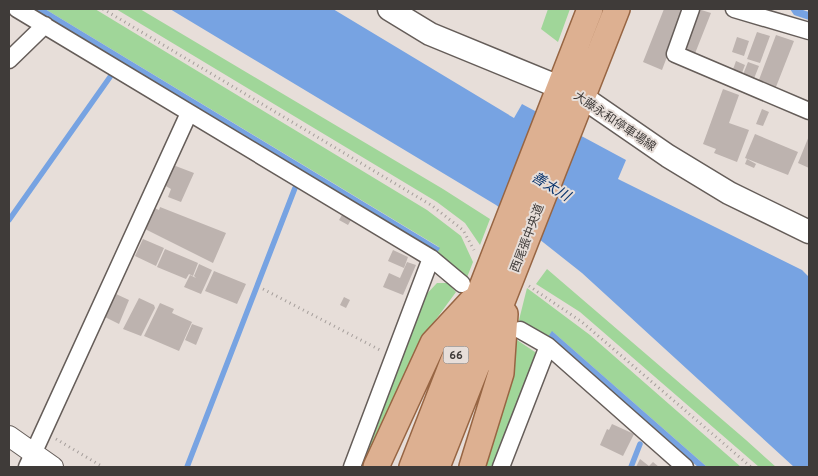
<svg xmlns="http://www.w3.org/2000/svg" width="818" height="476" viewBox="0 0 818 476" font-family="Overpass,'Noto Sans JP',sans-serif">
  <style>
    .green { fill: #a0d699 }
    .water { fill: #77a3e2 }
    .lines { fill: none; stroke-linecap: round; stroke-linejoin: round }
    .stream { stroke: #77a3e2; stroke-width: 5.5 }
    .building { fill: #bdb3af }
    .minor-casing { stroke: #655d59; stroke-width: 19 }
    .tertiary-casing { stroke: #655d59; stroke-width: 22 }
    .secondary-casing { stroke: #655d59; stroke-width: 25 }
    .primary-casing { stroke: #976543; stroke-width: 28 }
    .path { stroke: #a59e9b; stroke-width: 3; stroke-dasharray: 1 4; stroke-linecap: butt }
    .minor { stroke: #fff; stroke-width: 16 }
    .tertiary { stroke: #fff; stroke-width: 20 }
    .secondary { stroke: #fff; stroke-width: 22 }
    .primary { stroke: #ddb091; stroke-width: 25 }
    .labels { text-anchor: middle; stroke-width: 4; stroke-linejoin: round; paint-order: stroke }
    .shield { fill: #e7ded9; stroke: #716c69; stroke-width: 1 }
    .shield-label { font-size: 11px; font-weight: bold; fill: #3f3b39 }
    .street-label { font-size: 12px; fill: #3f3b39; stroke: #e7ded9 }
    .water-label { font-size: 14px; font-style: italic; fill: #0b356d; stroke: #e7ded9 }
  </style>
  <rect width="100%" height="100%" fill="#e7ded9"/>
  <!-- green -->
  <path class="green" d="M45,9h50l332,201 34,26 12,26 -7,18 -29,-27 2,-6z
    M116,9h24l303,180 47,30 -10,26 -15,-22 -28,-21z
    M548,9h22l-12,33 -17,-13z
    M547,269l199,171 30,27h-17l-179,-155 -44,-28z
    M437,283h11l8,9 -22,30 -52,120 -13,25h-11l64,-168z
    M527,288l63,47 151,132h-34l-154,-135 -5,5 -29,-17z
    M517,340l18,12 2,6 -44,109h-15z"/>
  <!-- water -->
  <path class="water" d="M28,9h17l395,239 -3,5z
    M170,9h163l181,109 8,-14 104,56 -8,19 184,91 7,7v190h-15l-212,-194 -86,-68z
    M790,9h10l9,3v8l-15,-5z
    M552,331l155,136h-9l-150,-130z"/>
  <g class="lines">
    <!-- stream -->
    <path class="stream" d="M9,220l101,-143
      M187,467l108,-279
      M631,467l9,-23"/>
  </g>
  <!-- building -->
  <path class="building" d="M664,9h21l-23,61 -19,-8z
    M698,9l13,4 -17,43 -12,-4z
    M757,32l13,4 -10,27 -13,-4z
    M776,35l18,6 -20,51 -17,-7z
    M737,37l12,4 -5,15 -12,-4z
    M736,61l9,4 -5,13 -9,-3z
    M748,62l11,4 -6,15 -11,-4z
    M723,89l16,6 -10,28 20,7 -12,32 -23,-9 2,-4 -13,-5z
    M762,109l7,3 -6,14 -7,-2z
    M755,134l43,18 -10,23 -43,-17z
    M809,136v32l-11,-5z
    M747,159l9,5 -2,4 -9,-4z
    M173,165l21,8 -13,29 -13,-5 3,-8 -7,-4z
    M160,207l66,26 -13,30 -68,-34 9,-21 5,2z
    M342,215l9,5 -3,5 -9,-5z
    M143,239l21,9 -8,18 -21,-10z
    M165,249l33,14 -5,13 -4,-2 -3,5 -29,-12z
    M393,250l15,7 -4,11 -16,-7z
    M407,262l9,3 -13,30 -20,-8 6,-14 11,5z
    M199,264l13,6 -11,24 -17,-7 6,-12 6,3 -2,-2z
    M214,271l32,13 -9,20 -32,-13z
    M116,294l13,6 -10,24 -14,-7z
    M344,297l6,3 -4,8 -6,-3z
    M139,298l15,7 1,3 -14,28 -18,-7z
    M160,303l14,6 -2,4 20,9 -13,29 -35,-15z
    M192,324l11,4 -7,17 -11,-5z
    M612,424l22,10 -11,22 -23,-11 7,-16 2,1z
    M640,459l9,7 4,-4 6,5h-23z"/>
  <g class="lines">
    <!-- minor casing -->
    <g class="minor-casing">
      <path id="minor" d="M17,9l414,249 -79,209
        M691,9l-16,45 134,57
        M734,9l75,22
        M9,60l36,-35
        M431,258l31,26
        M520,330l28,16 137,121
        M27,467l162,-354
        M501,467l47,-121"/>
    </g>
    <!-- tertiary casing -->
    <g class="tertiary-casing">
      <path id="tertiary" d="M9,436l44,31"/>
    </g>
    <!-- secondary casing -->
    <g class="secondary-casing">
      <path id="secondary" d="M389,9l41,25 151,62 87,60 61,37 80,39"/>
    </g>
    <!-- primary casing -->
    <g class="primary-casing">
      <path id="primary" d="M376,467l57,-124 38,-41
        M412,467l178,-458
        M437,467l180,-458
        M472,467l29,-94 4,-59"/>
    </g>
    <!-- path -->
    <path class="path" d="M103,9l328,196 32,25 11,20
      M529,286l53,36 169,145
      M263,289l117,61
      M56,439l47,28"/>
    <!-- minor -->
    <use href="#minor" class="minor"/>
    <!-- tertiary -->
    <use href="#tertiary" class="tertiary"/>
    <!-- secondary -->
    <use href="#secondary" class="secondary"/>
    <!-- primary -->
    <use href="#primary" class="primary"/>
  </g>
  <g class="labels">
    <!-- shield labels -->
    <rect class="shield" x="443.5" y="346.5" width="25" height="17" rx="4"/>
    <g class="shield-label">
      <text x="456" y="359">66</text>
    </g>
    <!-- street labels -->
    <g class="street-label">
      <text transform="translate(615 121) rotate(34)" y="4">大藤永和停車場線</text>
      <text transform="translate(527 238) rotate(-69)" y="4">西尾張中央道</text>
    </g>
    <!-- water labels -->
    <g class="water-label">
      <text transform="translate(551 186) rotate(31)" y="5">善太川</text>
    </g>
  </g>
  <!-- border -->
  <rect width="818" height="476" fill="none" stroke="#3f3b39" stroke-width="20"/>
</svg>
